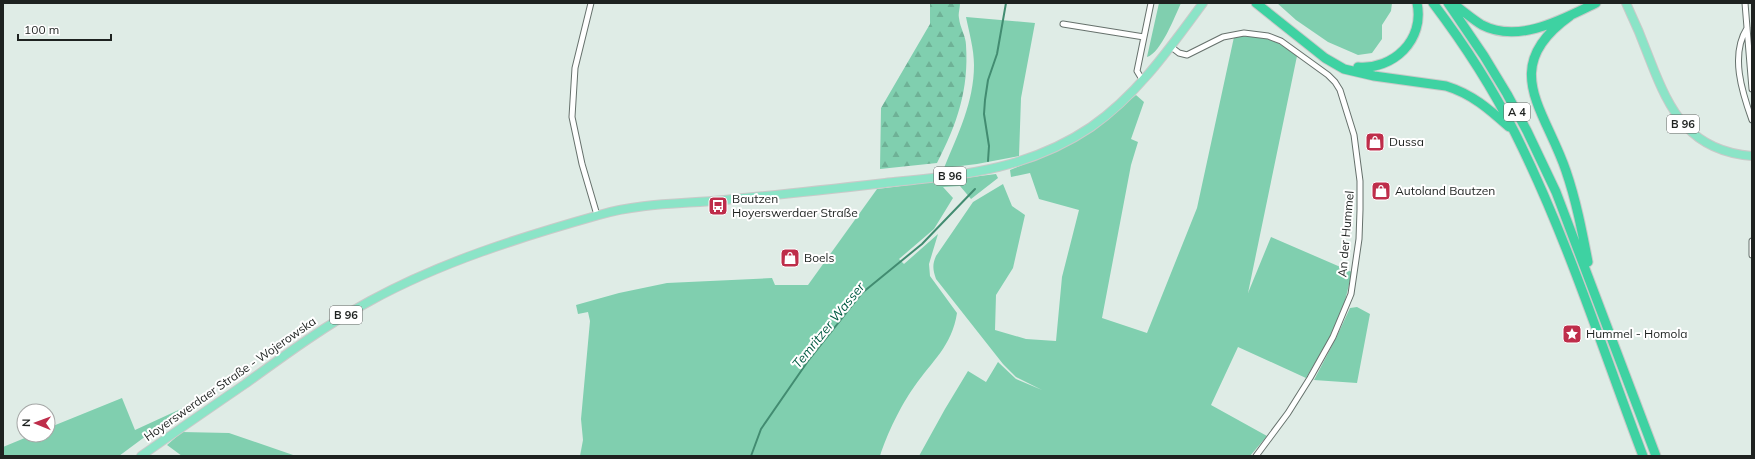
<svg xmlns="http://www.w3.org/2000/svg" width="1755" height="459" viewBox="0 0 1755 459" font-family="Mulish,sans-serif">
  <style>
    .green { fill: #80cfaf }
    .forest { fill: url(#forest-firs) }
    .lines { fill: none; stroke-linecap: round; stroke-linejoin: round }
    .stream { stroke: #428c71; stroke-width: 2 }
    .street-casing { stroke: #66716c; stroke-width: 7 }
    .primary-casing { stroke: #c9cac9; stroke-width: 10 }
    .highway-casing { stroke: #c9cac9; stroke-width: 11 }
    .street { stroke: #fff; stroke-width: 5 }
    .primary { stroke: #8be4c7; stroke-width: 8 }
    .highway { stroke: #3ed2a2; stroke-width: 9 }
    .labels { text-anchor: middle; stroke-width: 4; stroke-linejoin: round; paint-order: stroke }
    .shield { fill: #fff; stroke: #626463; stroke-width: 1 }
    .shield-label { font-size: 11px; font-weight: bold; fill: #1e2220 }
    .poi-label { font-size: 12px; fill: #1e2220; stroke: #fff; text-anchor: start }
    .street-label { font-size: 12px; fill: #1e2220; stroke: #fff }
    .water-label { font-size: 13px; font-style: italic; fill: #005941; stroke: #fff }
  </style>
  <defs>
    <pattern id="forest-firs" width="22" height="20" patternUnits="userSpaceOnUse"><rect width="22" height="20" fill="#80cfaf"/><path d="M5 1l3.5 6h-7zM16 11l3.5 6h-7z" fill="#6eb196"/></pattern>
  </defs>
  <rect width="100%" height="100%" fill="#dfece6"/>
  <!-- green -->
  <path class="green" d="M1159,3h22c-6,13 -20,50 -34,54z
    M1277,3h115l-1,8 -9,14v14l-10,14 -14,2 -30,-13 -32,-22z
    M966,17l69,6 -14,75 -2,58 -42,8 -33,4c14,-34 30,-66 30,-103 0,-16 -5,-33 -8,-48z
    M1242,36c27,2 33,3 55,20l-49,237 23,-56 81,35 -8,33 -13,31 -25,42 -68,-31 -27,58 56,31 -17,20h-331l26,-47 23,-38 18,11 12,-20 18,17 26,11 -26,-13 -13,-13 -67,-85c-3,-9 -4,-14 0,-23l37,-54 30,-18 9,22 13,9 -12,53 -17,27 -1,35 31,9 30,2 6,-64 17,-67 -40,-11 -9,-26 -19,4 -1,-7 37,-15 49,-27 40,-33 8,7 -13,37 7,3 -7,23 -29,153 45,15 50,-125 37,-171z
    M996,174l2,4 -27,21 -11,-13 -17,1 10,11 -19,31 -35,30 5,5 34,-30 -9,30 1,12 27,37c-5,33 -25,48 -43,74 -13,18 -27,47 -34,69h-300l3,-16 -2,-21 9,-98 -2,-9 -10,2 -2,-9 43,-12 48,-10 105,-5 3,7h33l69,-96z
    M1357,307l13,7 -13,69 -43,-3 22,-42 14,-30z
    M122,398l13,32 50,-23 -66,49h-116v-9l29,-12h16v-7z
    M182,432l47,1 67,23h-114l-15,-11z"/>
  <!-- forest -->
  <path class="forest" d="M930,3h30c0,5 -2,11 -1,15 1,10 7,18 7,27 3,45 -9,79 -29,118l-57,6 1,-61 49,-84z"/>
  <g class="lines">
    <!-- stream -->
    <path class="stream" d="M988,161l1,-15 -5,-32 1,-14 3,-20 9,-26 9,-51
      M751,456l10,-27 47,-68 54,-68 60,-49 53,-55"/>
    <!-- street casing -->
    <g class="street-casing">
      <path id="street" d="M591,3l-16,65 -3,49 10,47 15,51
        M1745,3l7,86
        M1063,24l81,13
        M1747,28c-17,27 -5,64 5,92
        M1170,46l9,7 8,2 36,-18 21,-4 24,3 13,5 47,34 7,7 5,8 14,45 6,46v29l-1,29 -8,55 -18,43 -23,41 -22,35 -32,43
        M1143,81l-6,-10 14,-68
        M1752,241v14"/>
    </g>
    <!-- primary casing -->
    <g class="primary-casing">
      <path id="primary" d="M1626,3c9,19 17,38 24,57 20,52 40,91 102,96
        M141,456c34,-24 69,-48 104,-72 40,-29 81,-59 125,-83 71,-39 151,-64 229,-86 40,-12 84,-11 125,-15 54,-5 108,-11 161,-17 75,-8 141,-12 206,-56 46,-32 79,-79 112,-124"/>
    </g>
    <!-- highway casing -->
    <g class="highway-casing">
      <path id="highway" d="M1256,3l69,55 19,11 30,7 72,10c26,8 43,23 63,41
        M1433,3c31,41 59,84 82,130 52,104 87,215 128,323
        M1448,3l36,53 23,38 20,37 29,61 100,264
        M1452,3c10,7 20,16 30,22 37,19 81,-6 114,-22
        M1570,16c-72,51 -25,93 -4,155 10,29 16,60 22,91
        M1358,67c35,3 67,-27 59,-64"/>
    </g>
    <!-- street -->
    <use href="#street" class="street"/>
    <!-- primary -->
    <use href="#primary" class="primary"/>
    <!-- highway -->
    <use href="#highway" class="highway"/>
  </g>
  <!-- icons -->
  <defs>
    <g id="shop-square" transform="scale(1)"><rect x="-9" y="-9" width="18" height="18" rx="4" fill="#be2d4a" stroke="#fff"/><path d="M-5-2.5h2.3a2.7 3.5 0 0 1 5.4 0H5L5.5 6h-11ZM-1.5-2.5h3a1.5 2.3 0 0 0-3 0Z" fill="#fff"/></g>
    <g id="bus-square" transform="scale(1)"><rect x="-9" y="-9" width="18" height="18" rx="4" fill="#be2d4a" stroke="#fff"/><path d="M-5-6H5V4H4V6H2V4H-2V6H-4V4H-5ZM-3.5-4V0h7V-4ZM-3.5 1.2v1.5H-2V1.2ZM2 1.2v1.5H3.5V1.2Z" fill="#fff"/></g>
    <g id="sight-square" transform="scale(1)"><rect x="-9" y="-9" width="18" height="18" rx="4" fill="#be2d4a" stroke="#fff"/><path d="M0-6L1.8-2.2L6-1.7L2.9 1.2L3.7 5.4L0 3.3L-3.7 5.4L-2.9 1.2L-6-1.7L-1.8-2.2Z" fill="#fff"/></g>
  </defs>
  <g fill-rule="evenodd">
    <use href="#shop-square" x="1375" y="142"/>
    <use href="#shop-square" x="1381" y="191"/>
    <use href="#bus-square" x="718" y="206"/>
    <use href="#shop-square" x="790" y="258"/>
    <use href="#sight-square" x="1572" y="334"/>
  </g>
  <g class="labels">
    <!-- shield labels -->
    <g class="shield">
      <rect x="1504" y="103" width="26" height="18" rx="3"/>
      <rect x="1667" y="115" width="32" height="18" rx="3"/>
      <rect x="934" y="167" width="32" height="18" rx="3"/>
      <rect x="330" y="306" width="32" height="18" rx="3"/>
    </g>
    <g class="shield-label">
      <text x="1517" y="116">A 4</text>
      <text x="1683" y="128">B 96</text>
      <text x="950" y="180">B 96</text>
      <text x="346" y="319">B 96</text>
    </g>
    <!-- poi labels -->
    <g class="poi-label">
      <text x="1389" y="146">Dussa</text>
      <text x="1395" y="195">Autoland Bautzen</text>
      <text x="732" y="203">Bautzen<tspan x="732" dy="14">Hoyerswerdaer Straße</tspan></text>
      <text x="804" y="262">Boels</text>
      <text x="1586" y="338">Hummel - Homola</text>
    </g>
    <!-- street labels -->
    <g class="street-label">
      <text transform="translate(1346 234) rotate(-85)" y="4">An der Hummel</text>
      <text transform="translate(230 379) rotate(-35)" y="4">Hoyerswerdaer Straße - Wojerowska</text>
    </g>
    <!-- water labels -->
    <g class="water-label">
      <text transform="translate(828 325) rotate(-51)" y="5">Temritzer Wasser</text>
    </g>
  </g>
  <!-- border -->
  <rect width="1755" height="459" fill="none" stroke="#1e2220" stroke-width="8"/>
  <!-- north arrow -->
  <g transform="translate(36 423) rotate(271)"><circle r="19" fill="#ffffff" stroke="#a5a7a6"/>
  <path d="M0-3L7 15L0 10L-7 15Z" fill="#be2d4a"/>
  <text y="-6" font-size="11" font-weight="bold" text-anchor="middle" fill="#1e2220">N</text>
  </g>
  <!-- scale -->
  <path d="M18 34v6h93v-6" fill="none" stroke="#1e2220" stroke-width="2"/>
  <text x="24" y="34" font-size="12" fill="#1e2220" stroke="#ffffff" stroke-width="3" paint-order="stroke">100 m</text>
</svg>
